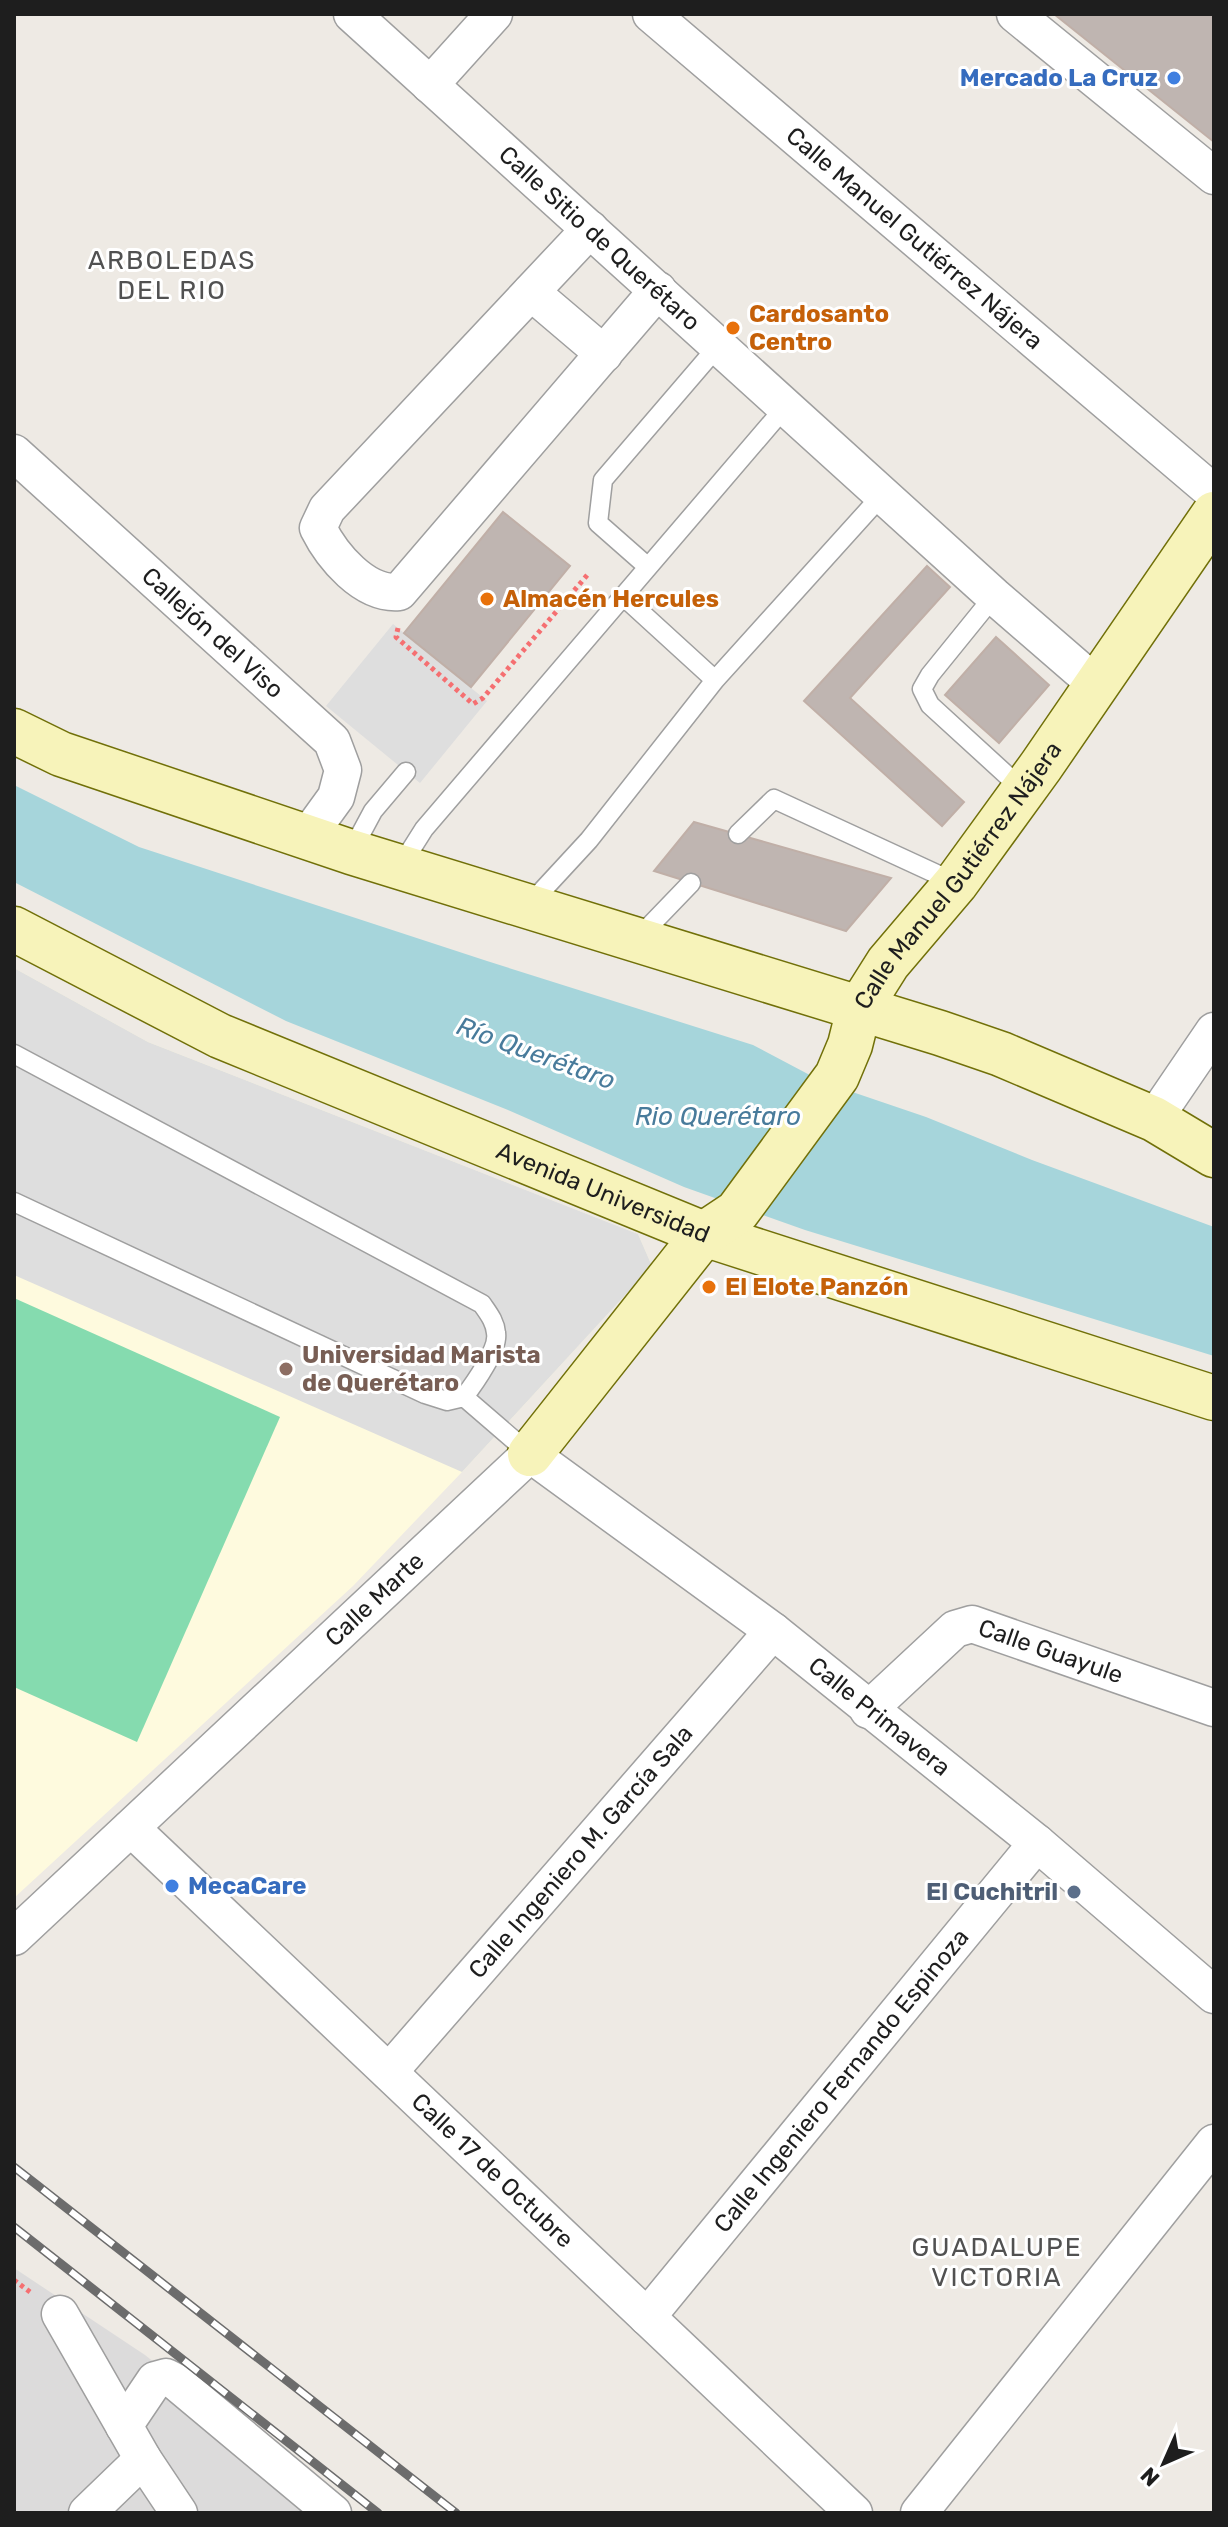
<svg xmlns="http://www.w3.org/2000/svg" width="1228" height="2527" viewBox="0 0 1228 2527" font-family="Rubik,sans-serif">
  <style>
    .residential { fill: #dcdbdb }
    .education { fill: #fefade }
    .pitch { fill: #85dbaf }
    .parking { fill: #dedede }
    .water { fill: #a6d5db }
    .building { fill: #bfb5b1; stroke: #c0afa7; stroke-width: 2 }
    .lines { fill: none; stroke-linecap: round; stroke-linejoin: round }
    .lane-casing { stroke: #9f9f9f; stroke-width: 21 }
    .street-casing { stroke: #9f9f9f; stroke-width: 39 }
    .secondary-casing { stroke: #717009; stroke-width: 47 }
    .path { stroke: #f56f71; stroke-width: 5; stroke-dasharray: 4 4; stroke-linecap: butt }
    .lane { stroke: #fff; stroke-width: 18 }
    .street { stroke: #fff; stroke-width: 36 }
    .secondary { stroke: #f7f3ba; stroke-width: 44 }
    .rail-casing { stroke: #6c6c6c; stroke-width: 9 }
    .rail { stroke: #fff; stroke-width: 6; stroke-dasharray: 18; stroke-linecap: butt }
    .shop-dot { fill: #3f7fe0; stroke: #fff; stroke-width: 3 }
    .food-dot { fill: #e8710a; stroke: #fff; stroke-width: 3 }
    .education-dot { fill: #8d6e63; stroke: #fff; stroke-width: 3 }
    .service-dot { fill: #5c6f8a; stroke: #fff; stroke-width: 3 }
    .labels { text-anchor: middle; stroke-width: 6; stroke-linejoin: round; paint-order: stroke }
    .shop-label { font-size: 24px; font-weight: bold; fill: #366cbe; stroke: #fff; text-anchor: end }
    .street-label { font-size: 24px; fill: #1e1e1e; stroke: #fff }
    .food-label { font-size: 24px; font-weight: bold; fill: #c56008; stroke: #fff; text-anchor: start }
    .education-label { font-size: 24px; font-weight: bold; fill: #785e54; stroke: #fff; text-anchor: start }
    .service-label { font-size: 24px; font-weight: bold; fill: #4e5e75; stroke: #fff; text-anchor: end }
    .neighbourhood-label { font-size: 26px; letter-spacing: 2px; fill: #515151; stroke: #fff }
    .water-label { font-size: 26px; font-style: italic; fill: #487b9b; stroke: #fff }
  </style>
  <rect width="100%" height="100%" fill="#eeeae4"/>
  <!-- residential -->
  <path class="residential" d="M14,2268l131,87 197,158h-328z"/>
  <!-- education -->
  <path class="education" d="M14,968l134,74 490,192 14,32 -190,206 -109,114 -339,312z"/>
  <!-- pitch -->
  <path class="pitch" d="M14,1298l266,119 -143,325 -123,-55z"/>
  <!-- parking -->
  <path class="parking" d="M393,624l94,77 -67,82 -94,-77z
    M14,968l134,74 490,192 14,32 -190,206 -448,-197z"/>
  <!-- water -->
  <path class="water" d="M14,785l125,62 348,114 266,84 70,37 103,35 106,43 182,67v129l-409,-126 -121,-43 -176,-77 -222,-89 -272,-139z"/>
  <!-- building -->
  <path class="building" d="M1054,14h160v128z
    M503,512l67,54 -99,121 -67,-54z
    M927,566l23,21 -100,111 114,104 -22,24 -138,-125z
    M996,637l53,48 -50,58 -54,-48z
    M694,822l197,56 -45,53 -192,-60z"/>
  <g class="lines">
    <!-- lane casing -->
    <g class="lane-casing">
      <path id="lane" d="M648,567l-50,-44 5,-43 115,-134
        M623,596l92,84 168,-186
        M994,596l-64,79 -8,14 8,16 93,85
        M738,834l36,-35 182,84
        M351,852l22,-41 33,-39
        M400,867l24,-38 362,-423
        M528,906l61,-66 126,-160
        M638,938l53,-55
        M14,1054l468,250c6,9 13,17 14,29 3,16 -22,51 -32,64l-17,4 -22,-7 -411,-192
        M464,1397l66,57"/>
    </g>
    <!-- street casing -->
    <g class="street-casing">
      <g id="street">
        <path id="s1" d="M352,14l642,582 104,90"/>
        <path id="s2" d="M651,14l563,479"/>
        <path d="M1015,14l199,162"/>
        <path d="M430,85l64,-71"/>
        <path d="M590,229l-263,280 -9,19c14,28 46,67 81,64l259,-302"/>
        <path d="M531,292l73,62"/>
        <path id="s3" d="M14,453l318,288 11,29 -7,27 -29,40"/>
        <path d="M1154,1119l60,-88"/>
        <path id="s4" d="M868,1710l87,-81 17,-5 242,84"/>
        <path id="s5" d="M131,1828l723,685"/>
        <path id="s6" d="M14,1937l516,-483 243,177 264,212 177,152"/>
        <path id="s7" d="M389,2072l384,-441"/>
        <path d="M60,2314l83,145 36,54"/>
        <path id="s8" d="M647,2317l390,-474"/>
        <path d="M124,2426l31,-46 11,-3 10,5 157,131"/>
        <path d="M87,2513l56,-54"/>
        <path d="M919,2513l295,-370"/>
      </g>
    </g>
    <!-- secondary casing -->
    <g class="secondary-casing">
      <g id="secondary">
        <path d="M14,731l47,23 290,98 589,181 61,21 153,65 60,36"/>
        <path id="s9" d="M14,929l206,107 484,198 510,164"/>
        <path id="s10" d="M530,1454l174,-220 33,-22 100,-136 13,-31 9,-36 29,-46 68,-80 85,-117 173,-252"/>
      </g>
    </g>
    <!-- path -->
    <path class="path" d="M398,628l-2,9 77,67 10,-6 106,-125
      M14,2280l16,12"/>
    <!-- lane -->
    <use href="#lane" class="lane"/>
    <!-- street -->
    <use href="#street" class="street"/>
    <!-- secondary -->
    <use href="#secondary" class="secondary"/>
    <!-- rail casing -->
    <g class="rail-casing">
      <path id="rail" d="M14,2167l442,346
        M14,2227l364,286"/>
    </g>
    <!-- rail -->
    <use href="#rail" class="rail"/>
  </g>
  <!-- markers -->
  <g class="shop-dot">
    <circle cx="1174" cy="78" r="8"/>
    <circle cx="172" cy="1886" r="8"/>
  </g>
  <g class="food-dot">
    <circle cx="733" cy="328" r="8"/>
    <circle cx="487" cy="599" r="8"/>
    <circle cx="709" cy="1287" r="8"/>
  </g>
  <circle class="education-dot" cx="286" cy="1369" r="8"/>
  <circle class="service-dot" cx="1074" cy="1892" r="8"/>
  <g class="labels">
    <!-- shop labels -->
    <g class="shop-label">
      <text x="1158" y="86">Mercado La Cruz</text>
      <text x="188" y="1894" text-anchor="start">MecaCare</text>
    </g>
    <!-- street labels -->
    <g class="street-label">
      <text dy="8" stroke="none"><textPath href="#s1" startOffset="334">Calle Sitio de Querétaro</textPath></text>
      <text dy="8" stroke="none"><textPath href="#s2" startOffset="346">Calle Manuel Gutiérrez Nájera</textPath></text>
      <text dy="8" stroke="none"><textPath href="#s3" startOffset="268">Callejón del Viso</textPath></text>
      <text dy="8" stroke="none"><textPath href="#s10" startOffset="726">Calle Manuel Gutiérrez Nájera</textPath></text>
      <text dy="8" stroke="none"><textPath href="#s9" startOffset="646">Avenida Universidad</textPath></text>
      <text dy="8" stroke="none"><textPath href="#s6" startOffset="494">Calle Marte</textPath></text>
      <text dy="8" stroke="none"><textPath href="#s4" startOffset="220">Calle Guayule</textPath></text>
      <text dy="8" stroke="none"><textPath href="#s6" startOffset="1144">Calle Primavera</textPath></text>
      <text dy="8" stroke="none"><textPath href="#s7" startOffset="292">Calle Ingeniero M. García Sala</textPath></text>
      <text dy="8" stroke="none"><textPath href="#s8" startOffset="306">Calle Ingeniero Fernando Espinoza</textPath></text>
      <text dy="8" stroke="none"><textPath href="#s5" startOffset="498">Calle 17 de Octubre</textPath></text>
    </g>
    <!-- food labels -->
    <g class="food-label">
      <text x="749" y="322">Cardosanto<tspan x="749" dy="28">Centro</tspan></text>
      <text x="503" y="607">Almacén Hercules</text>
      <text x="725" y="1295">El Elote Panzón</text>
    </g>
    <!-- education labels -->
    <g class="education-label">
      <text x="302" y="1363">Universidad Marista<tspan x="302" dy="28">de Querétaro</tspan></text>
    </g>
    <!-- service labels -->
    <g class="service-label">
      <text x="1058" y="1900">El Cuchitril</text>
    </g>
    <!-- neighbourhood labels -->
    <g class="neighbourhood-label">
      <text x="172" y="269">ARBOLEDAS<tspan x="172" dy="30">DEL RIO</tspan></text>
      <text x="997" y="2256">GUADALUPE<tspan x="997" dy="30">VICTORIA</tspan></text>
    </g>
    <!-- water labels -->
    <g class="water-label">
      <text transform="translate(536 1053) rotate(20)" y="9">Río Querétaro</text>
      <text x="718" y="1125">Rio Querétaro</text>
    </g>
  </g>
  <!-- border -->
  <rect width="1228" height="2527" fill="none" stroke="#1e1e1e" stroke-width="32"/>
  <!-- north arrow -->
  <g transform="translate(1164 2463) rotate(225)" stroke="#ffffff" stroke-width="6" paint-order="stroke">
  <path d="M0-6L14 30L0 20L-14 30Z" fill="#1e1e1e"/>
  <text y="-12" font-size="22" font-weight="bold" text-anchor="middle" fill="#1e1e1e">N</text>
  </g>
</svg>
